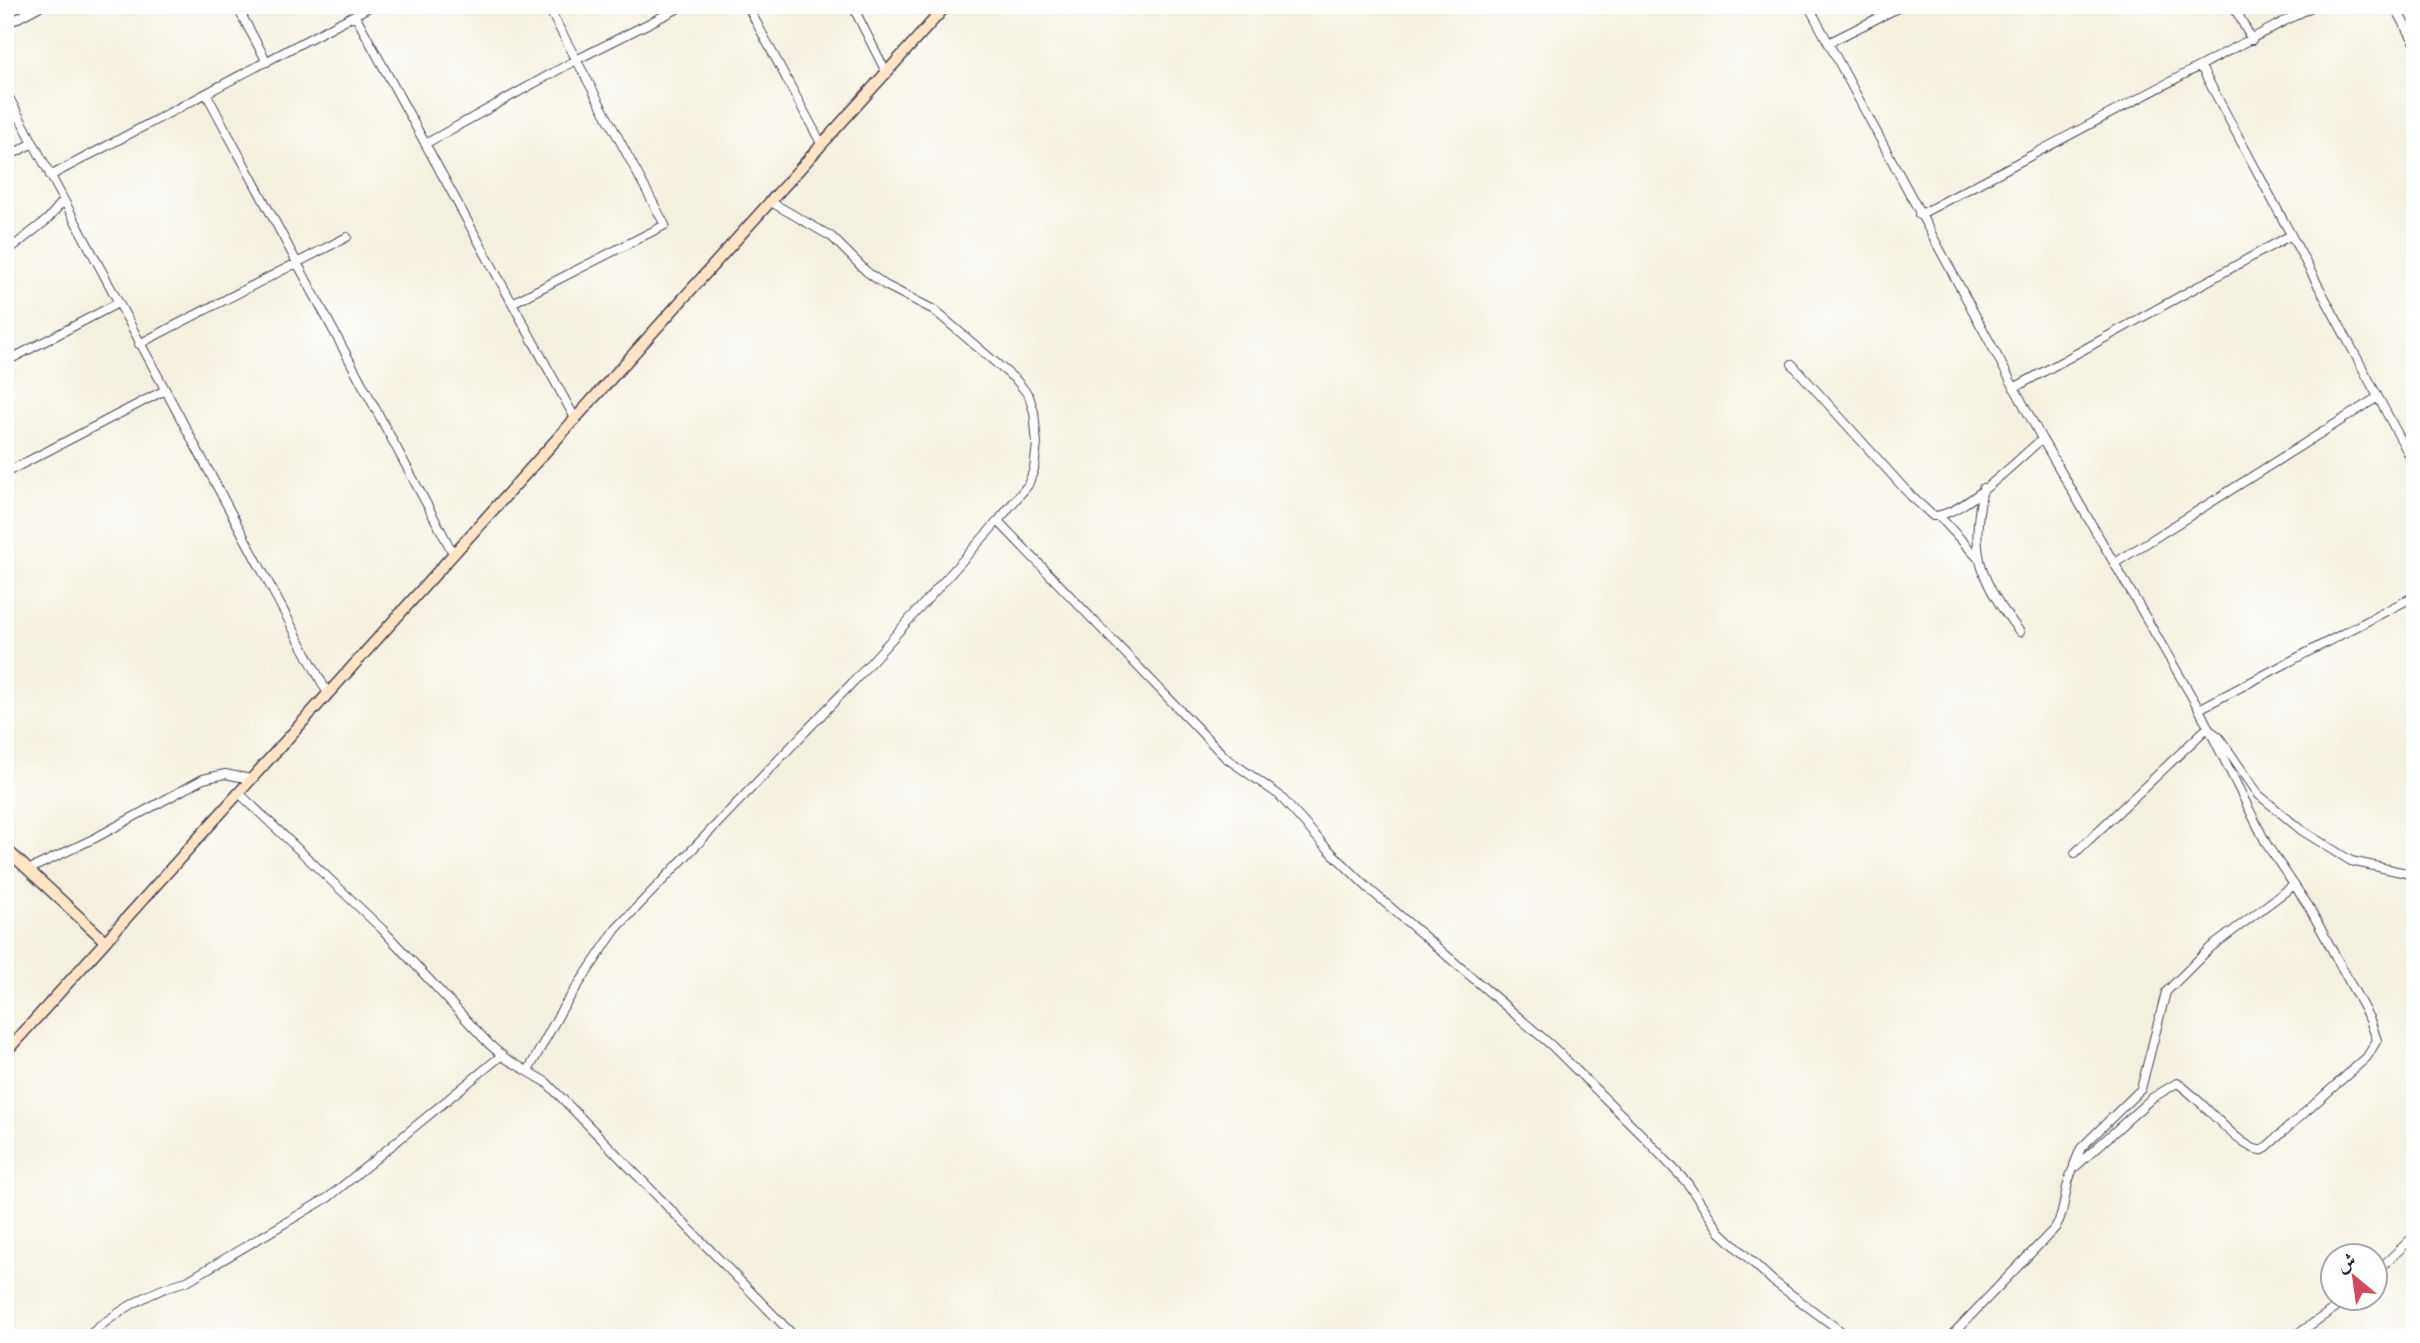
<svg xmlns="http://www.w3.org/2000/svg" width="2420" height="1343" viewBox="0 0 2420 1343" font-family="'IM FELL DW Pica',Amiri,serif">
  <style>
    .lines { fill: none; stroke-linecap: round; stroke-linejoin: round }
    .street-casing { stroke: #424154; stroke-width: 10 }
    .secondary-casing { stroke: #424154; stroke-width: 13 }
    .street { stroke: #fff; stroke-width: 8 }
    .secondary { stroke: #fee5c5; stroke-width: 10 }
  </style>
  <rect width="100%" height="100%" fill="#fff"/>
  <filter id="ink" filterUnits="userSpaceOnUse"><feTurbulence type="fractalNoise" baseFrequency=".0143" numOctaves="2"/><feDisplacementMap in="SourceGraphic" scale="14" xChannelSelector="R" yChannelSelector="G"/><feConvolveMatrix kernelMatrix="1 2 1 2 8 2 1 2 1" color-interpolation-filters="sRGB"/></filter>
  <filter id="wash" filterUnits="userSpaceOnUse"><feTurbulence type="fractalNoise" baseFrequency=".00686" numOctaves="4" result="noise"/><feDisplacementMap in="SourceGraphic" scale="28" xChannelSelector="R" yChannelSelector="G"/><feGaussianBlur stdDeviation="1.57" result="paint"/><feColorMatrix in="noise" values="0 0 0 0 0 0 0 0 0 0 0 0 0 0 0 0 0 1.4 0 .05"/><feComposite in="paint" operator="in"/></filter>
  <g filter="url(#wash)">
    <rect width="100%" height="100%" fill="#f4f0df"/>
  </g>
  <g filter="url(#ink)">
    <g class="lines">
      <!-- street casing -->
      <g class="street-casing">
        <path id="street" d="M236,5l31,57
          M747,5l75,140
          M852,5l35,69
          M1808,5l234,434 157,270 68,136 42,62 61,113 7,20 -10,17 -104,93c-21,4 -65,-56 -86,-67l-25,15 -79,71c-10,20 -6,40 -18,59l-106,110
          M2233,5l19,35
          M2394,5l21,38
          M355,15l221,405
          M5,25l37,-20
          M1828,43l76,-38
          M2201,67l214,399
          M5,90l323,604
          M207,95l247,460
          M425,144l151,-84 109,-55
          M5,158l28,-15
          M50,176l323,-171
          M1919,215l396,-210
          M5,253l42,-33 16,-19
          M514,302l151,-77 -118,-220
          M139,344l208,-107
          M5,362l113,-59
          M1792,364l119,132 22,20c30,0 85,-57 109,-77
          M2014,388l277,-153
          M5,473l160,-83
          M1983,488c-13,66 -4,92 37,144
          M1939,516l38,41
          M998,521l228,237 53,37 43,48 47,46 182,156 92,91 45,48 32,48 53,49 77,57
          M2115,563l263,-166
          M2199,709l216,-113
          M239,793l143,136 107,115 16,14 41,24 250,256
          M2075,853l132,-125 12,9 40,58 42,35 50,31 64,14
          M28,870l67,-32 108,-59 22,-5 26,5
          M528,1071l34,-62 54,-80 238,-248 144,-160 30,-36 6,-16 3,-25 -3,-32 -5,-16 -12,-15 -83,-71 -49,-25 -18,-13 -35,-35 -61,-35
          M2074,1165l7,-17 60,-59 25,-97 44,-44 84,-63
          M2374,1274l41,-39
          M86,1338c28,-25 65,-48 101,-57l142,-84 173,-142
          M2292,1338l57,-40"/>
      </g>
      <!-- secondary casing -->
      <g class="secondary-casing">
        <path id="secondary" d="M5,848l100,93
          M5,1053l942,-1048"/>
      </g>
      <!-- street -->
      <use href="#street" class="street"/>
      <!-- secondary -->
      <use href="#secondary" class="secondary"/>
    </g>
  </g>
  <!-- margin -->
  <rect width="2420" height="1343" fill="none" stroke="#fff" stroke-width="28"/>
  <!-- north arrow -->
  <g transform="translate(2354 1277) rotate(331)"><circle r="33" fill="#ffffff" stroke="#a7a7b1" stroke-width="2"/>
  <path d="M0-5L12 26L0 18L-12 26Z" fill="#d1495b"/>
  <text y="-10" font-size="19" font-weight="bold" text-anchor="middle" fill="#22223b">ش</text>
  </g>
</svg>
